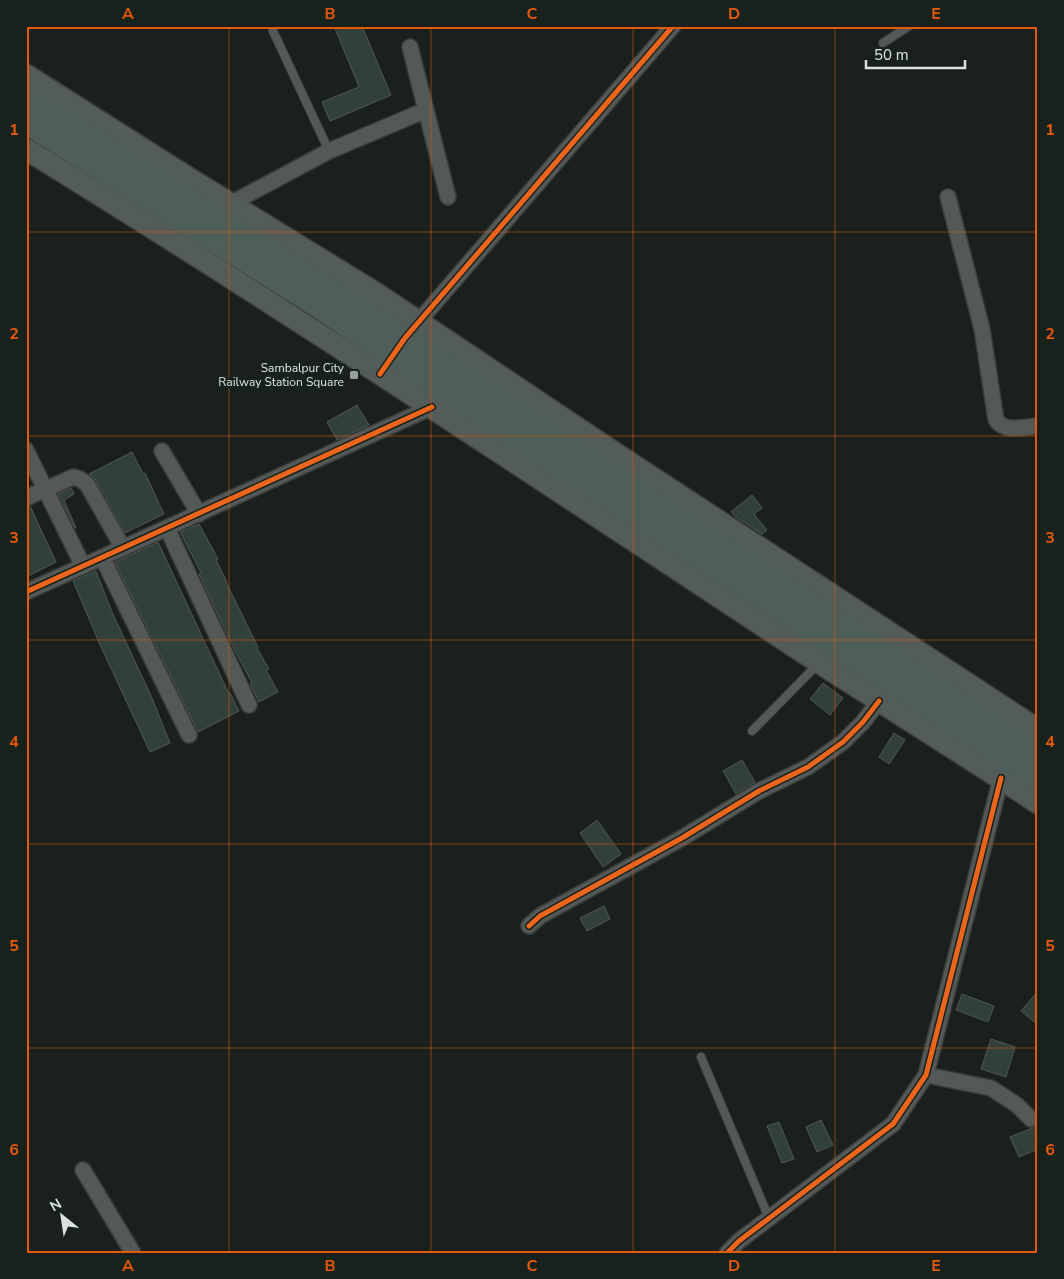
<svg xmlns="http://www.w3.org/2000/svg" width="1064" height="1279" viewBox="0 0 1064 1279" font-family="'Nunito Sans',sans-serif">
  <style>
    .building { fill: #32403a; stroke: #515653 }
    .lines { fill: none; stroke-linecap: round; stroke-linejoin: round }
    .service-casing { stroke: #393d3a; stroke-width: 10 }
    .minor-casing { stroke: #393d3a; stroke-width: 18 }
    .secondary-casing { stroke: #393d3a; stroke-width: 24 }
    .trunk-casing { stroke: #393d3a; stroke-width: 28 }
    .service { stroke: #545856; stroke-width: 8 }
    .minor { stroke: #545856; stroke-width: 15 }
    .secondary { stroke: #545c59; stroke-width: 21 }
    .trunk { stroke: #4f5e58; stroke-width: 25 }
    .cycleway-casing { stroke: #18221d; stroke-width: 8 }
    .cycleway { stroke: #eb651d; stroke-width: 5 }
    .grid { fill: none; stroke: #e8590c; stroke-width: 1; stroke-opacity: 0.55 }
    .poi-dot { fill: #989f9b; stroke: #18221d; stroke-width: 2 }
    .labels { text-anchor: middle; stroke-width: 5; stroke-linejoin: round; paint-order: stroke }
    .poi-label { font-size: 12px; fill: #dce3df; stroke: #18221d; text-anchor: end }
    .neatline { fill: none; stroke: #e8590c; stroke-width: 2 }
    .grid-label { font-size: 16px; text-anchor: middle; font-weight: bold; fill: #e8590c }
  </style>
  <rect width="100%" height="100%" fill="#1a201d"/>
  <!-- building -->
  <path class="building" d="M334,26h28l29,69 -61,26 -8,-19 37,-15z
    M357,405l12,20 -32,15 -10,-18z
    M132,452l11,22 2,-1 19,41 -39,19 -30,-54 -6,-5z
    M71,488l3,6 -10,6 12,28h-1l-17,-34z
    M752,495l10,13 -8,6 13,16 -5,4 -26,-17 -5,-5z
    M30,506l26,56 -30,15v-70z
    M199,524l19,35 -2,1 11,22h-1l32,65 -1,1 12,21 -3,1 12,22 -19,10 -9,-18 2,-1 -18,-34 -35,-75 2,-1 -21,-41z
    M158,542l71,152 1,-1 9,18 -41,21 -83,-170z
    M96,571l16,41 40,86 18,45 -20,9 -49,-105 -28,-66z
    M823,683l20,15 -13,17 -20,-16z
    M894,733l11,7 -16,24 -10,-7z
    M742,760l13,22 -19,12 -13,-23z
    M597,820l24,34 -18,13 -23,-34z
    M604,906l6,13 -23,12 -7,-13z
    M1038,991v34l-17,-14z
    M962,994l32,12 -6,16 -32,-12z
    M991,1039l24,8 -9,30 -25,-8z
    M821,1120l12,25 -16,7 -11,-25z
    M779,1122l15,37 -12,4 -15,-37z
    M1035,1127l3,6v16l-19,8 -9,-20z"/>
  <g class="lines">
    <!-- service casing -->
    <g class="service-casing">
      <path id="service" d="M273,31l56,120
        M883,43l26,-17
        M752,731l67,-68
        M701,1057l68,161"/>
    </g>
    <!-- minor casing -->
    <g class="minor-casing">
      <path id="minor" d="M410,47l38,150
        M948,197l34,132 14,91c9,13 28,7 42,6
        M230,204l99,-53 97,-41
        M413,328l260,-302
        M26,450l57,116
        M162,451l37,63
        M26,498l47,-21 7,2 7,5 36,64
        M167,528l82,177
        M102,557l87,178
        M26,592l406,-185
        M529,926l11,-10 142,-78 77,-47 49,-24 35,-25 20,-20 16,-21
        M926,1075l65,13 26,17 14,14
        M83,1170l50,83
        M727,1253l12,-12 154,-117 33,-49 75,-297"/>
    </g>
    <!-- secondary casing -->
    <g class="secondary-casing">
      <path id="secondary" d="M26,75l164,104 187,115 230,154 431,282
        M26,149c265,163 523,336 783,507 76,49 153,97 229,147"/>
    </g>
    <!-- trunk casing -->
    <g class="trunk-casing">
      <path id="trunk" d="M26,99l35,20 344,219 633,416
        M26,121l289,182 138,93 585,382"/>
    </g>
    <!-- service -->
    <use href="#service" class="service"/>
    <!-- minor -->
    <use href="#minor" class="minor"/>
    <!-- secondary -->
    <use href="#secondary" class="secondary"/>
    <!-- trunk -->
    <use href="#trunk" class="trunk"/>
    <!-- cycleway casing -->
    <g class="cycleway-casing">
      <path id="cycleway" d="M380,374l25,-36 268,-312
        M26,592l406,-185
        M529,926l11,-10 142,-78 77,-47 49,-24 35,-25 20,-20 16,-21
        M727,1253l12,-12 154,-117 33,-49 75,-297"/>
    </g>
    <!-- cycleway -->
    <use href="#cycleway" class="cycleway"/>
  </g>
  <!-- grid -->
  <path class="grid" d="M229,26v1227M431,26v1227M633,26v1227M835,26v1227M26,232h1012M26,436h1012M26,640h1012M26,844h1012M26,1048h1012"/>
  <!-- markers -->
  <rect class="poi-dot" x="349" y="370" width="10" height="10" rx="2.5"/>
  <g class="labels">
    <!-- poi labels -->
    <g class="poi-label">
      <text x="344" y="372">Sambalpur City<tspan x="344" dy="14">Railway Station Square</tspan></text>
    </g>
  </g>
  <!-- border -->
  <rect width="1064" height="1279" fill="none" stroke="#18221d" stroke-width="55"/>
  <!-- north arrow -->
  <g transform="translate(62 1216) rotate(330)" stroke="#18221d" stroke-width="4" paint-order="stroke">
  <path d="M0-4L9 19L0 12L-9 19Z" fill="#dce3df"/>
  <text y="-8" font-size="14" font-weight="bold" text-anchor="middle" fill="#dce3df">N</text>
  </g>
  <!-- scale -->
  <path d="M866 60v8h99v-8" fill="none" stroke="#dce3df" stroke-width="2.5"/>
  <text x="874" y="60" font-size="15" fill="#dce3df" stroke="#18221d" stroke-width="4" paint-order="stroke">50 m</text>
  <rect x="28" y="28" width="1008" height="1224" class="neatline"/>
  <g class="grid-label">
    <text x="128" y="19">A</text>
    <text x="330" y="19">B</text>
    <text x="532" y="19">C</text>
    <text x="734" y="19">D</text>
    <text x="936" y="19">E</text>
    <text x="14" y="135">1</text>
    <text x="1050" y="135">1</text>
    <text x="14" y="339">2</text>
    <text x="1050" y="339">2</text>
    <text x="14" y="543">3</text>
    <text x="1050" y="543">3</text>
    <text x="14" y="747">4</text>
    <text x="1050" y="747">4</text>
    <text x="14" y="951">5</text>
    <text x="1050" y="951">5</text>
    <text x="14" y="1155">6</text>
    <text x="1050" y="1155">6</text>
    <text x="128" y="1271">A</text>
    <text x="330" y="1271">B</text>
    <text x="532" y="1271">C</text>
    <text x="734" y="1271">D</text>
    <text x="936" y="1271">E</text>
  </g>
</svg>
